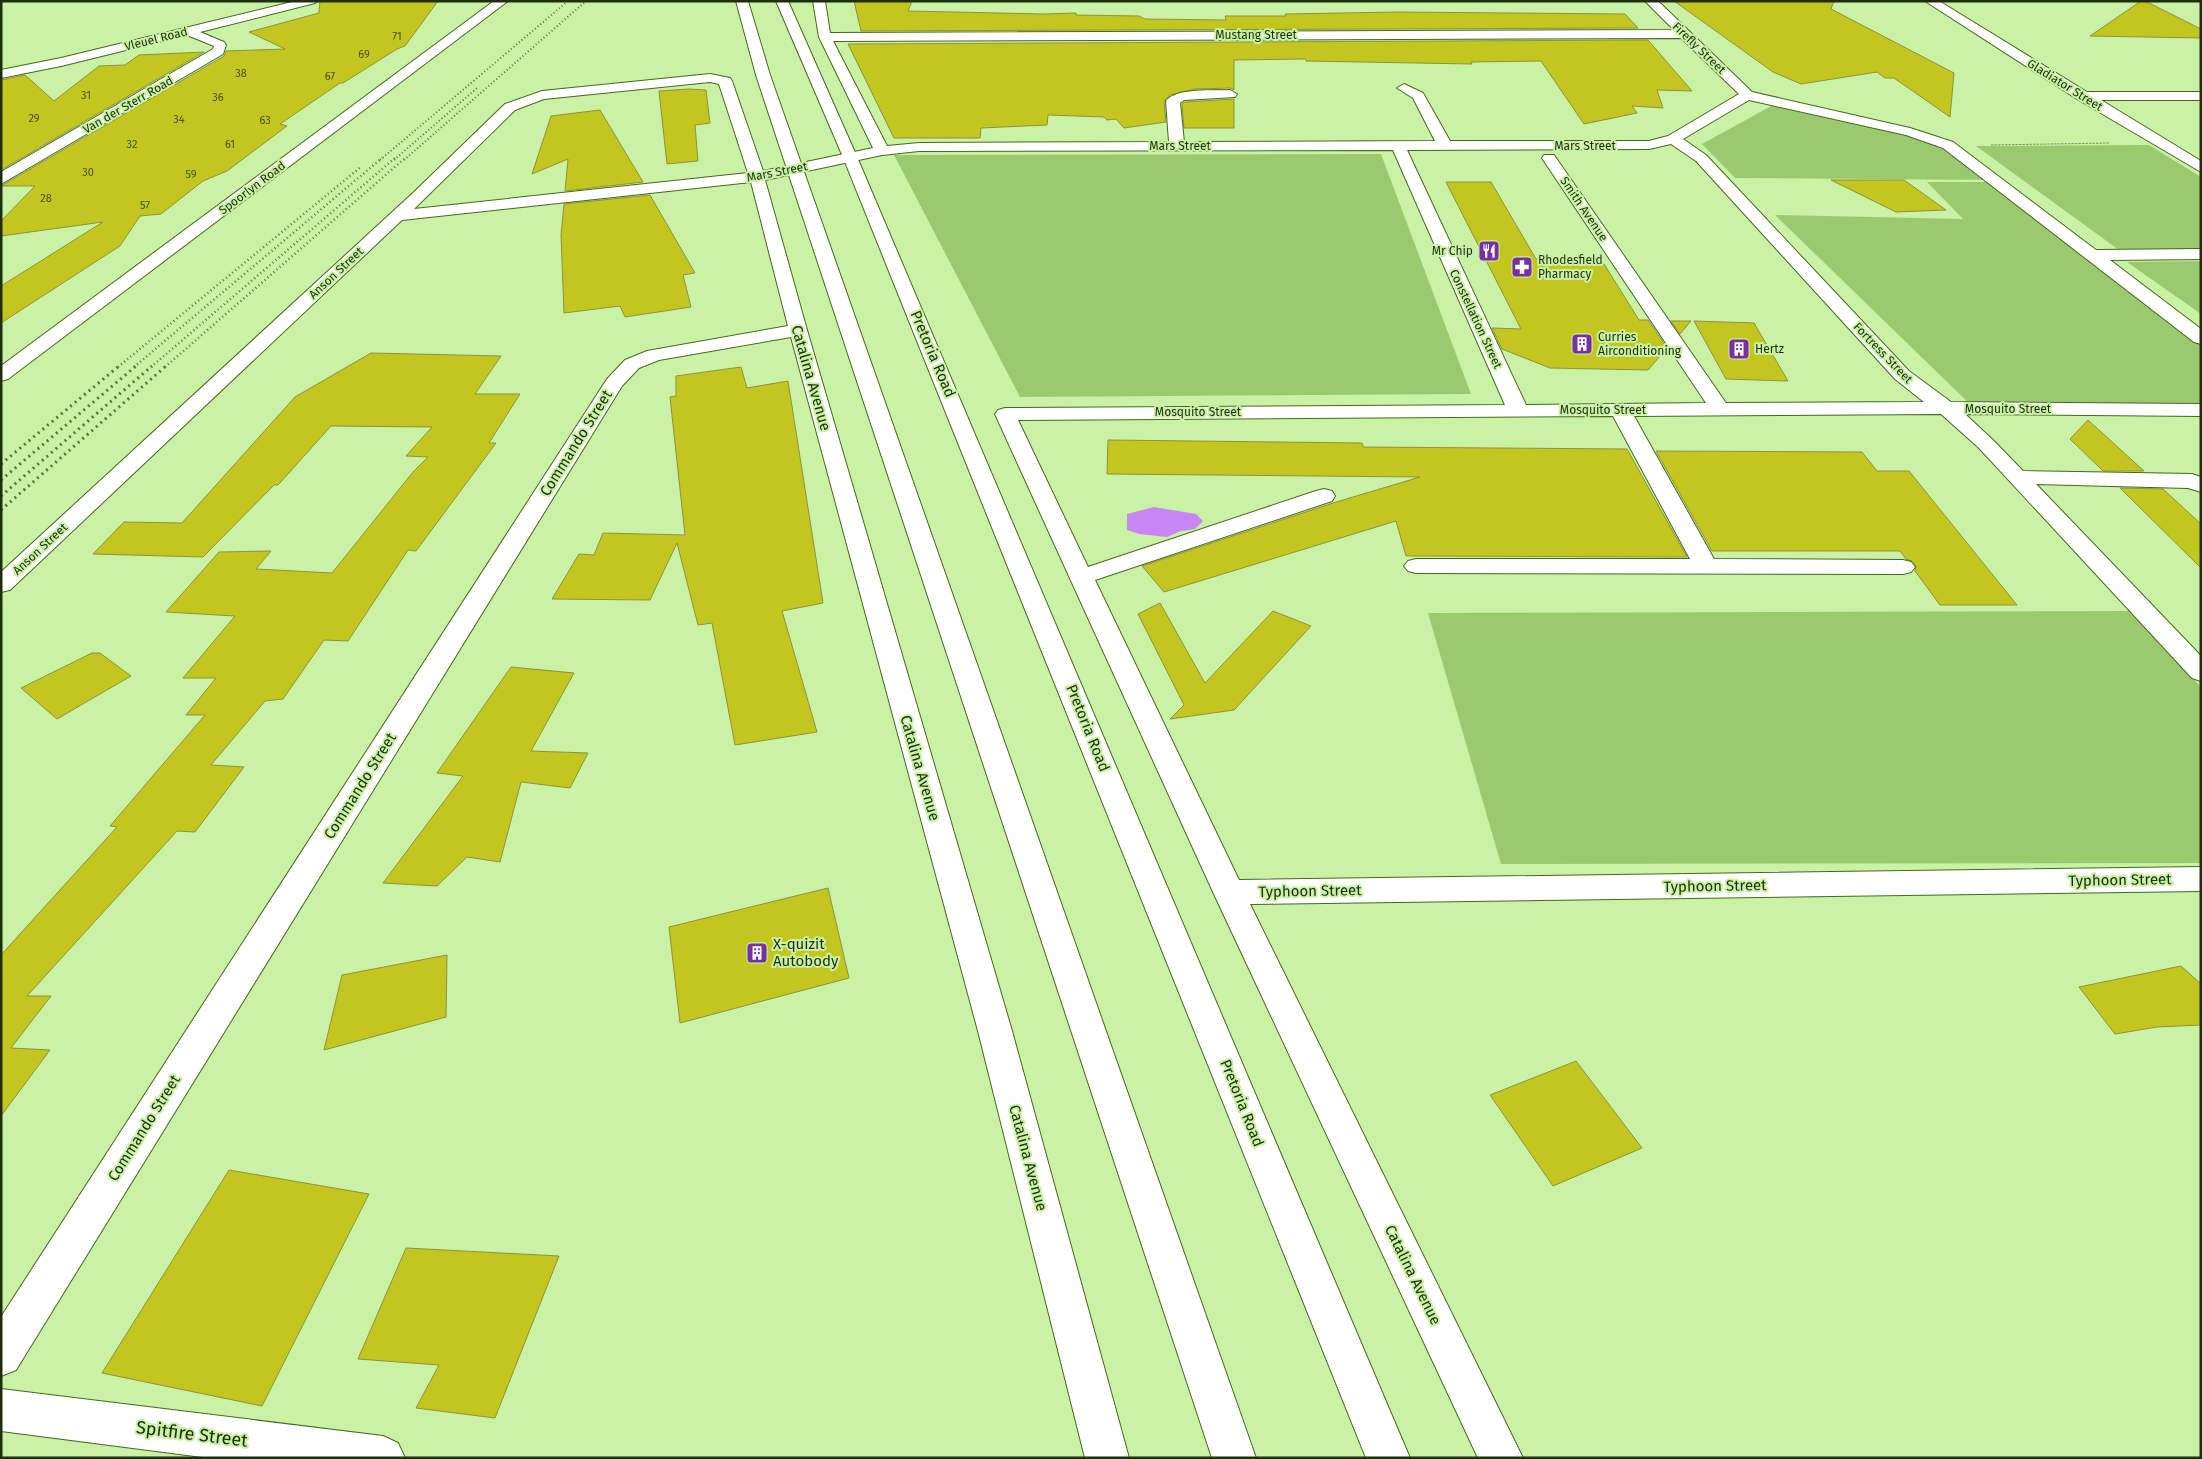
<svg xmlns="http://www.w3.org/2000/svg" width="2202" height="1459" font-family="'Fira Sans',sans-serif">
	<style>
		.green { fill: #9bca6e }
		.water { fill: #c885f4 }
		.building { fill: #c3c61f; stroke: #8e913b }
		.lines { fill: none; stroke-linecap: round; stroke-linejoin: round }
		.minor-casing { stroke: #46681e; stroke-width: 2 }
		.major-casing { stroke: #46681e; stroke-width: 2 }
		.path { stroke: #79965e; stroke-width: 1; stroke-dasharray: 2.5 1; stroke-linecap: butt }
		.minor { fill: #fff; fill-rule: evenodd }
		.major { fill: #fff; fill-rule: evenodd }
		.rail-far2 { stroke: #5a7343; stroke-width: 2; stroke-dasharray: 1 2.5; stroke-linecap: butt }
		.rail-far1 { stroke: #5a7343; stroke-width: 2.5; stroke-dasharray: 1 3; stroke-linecap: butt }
		.rail { stroke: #5a7343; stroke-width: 3; stroke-dasharray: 2 4; stroke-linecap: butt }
		.labels { text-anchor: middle; stroke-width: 4; stroke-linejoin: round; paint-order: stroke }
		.far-number-label { font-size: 11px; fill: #475312 }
		.far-street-label { font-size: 12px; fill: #1e2d0e; stroke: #c9f2a5 }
		.far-poi-label { font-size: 12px; fill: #1e2d0e; stroke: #c9f2a5; text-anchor: start }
		.street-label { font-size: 15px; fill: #1e2d0e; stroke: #c9f2a5 }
		.poi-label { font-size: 15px; fill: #1e2d0e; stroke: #c9f2a5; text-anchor: start }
		.near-street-label { font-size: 18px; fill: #1e2d0e; stroke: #c9f2a5 }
	</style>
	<rect width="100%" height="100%" fill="#c9f2a5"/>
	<g class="green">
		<path d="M 1773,105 L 1944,144 L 1995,180 L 1735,178 L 1702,144 Z"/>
		<path d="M 2149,145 L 2201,177 L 2201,249 L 2119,250 L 1976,146 Z"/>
		<path d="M 1381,154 L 1471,394 L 1020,397 L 894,155 Z"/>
		<path d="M 1927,182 L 1995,182 L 2201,341 L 2201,409 L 1976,410 L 1775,215 L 1963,219 Z"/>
		<path d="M 2201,261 L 2201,314 L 2127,262 Z"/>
		<path d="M 2131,611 L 2201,687 L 2201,863 L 1501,864 L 1428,613 Z"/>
	</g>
	<path class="water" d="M 1154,507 L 1196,514 L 1203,521 L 1195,529 L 1181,531 L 1167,537 L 1139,534 L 1127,530 L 1127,514 Z"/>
	<g class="building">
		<path d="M 320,1 L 438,1 L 405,46 L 397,49 L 343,83 L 340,83 L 280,124 L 287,126 L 227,171 L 203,181 L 161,214 L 140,216 L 120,246 L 1,323 L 1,286 L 103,222 L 1,236 L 1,221 L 35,186 L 1,186 L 224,56 L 226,51 L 285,49 L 249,32 L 319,13 Z"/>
		<path d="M 854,1 L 912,1 L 908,11 L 1043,14 L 1076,13 L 1076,15 L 1139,16 L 1145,19 L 1226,20 L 1225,16 L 1286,16 L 1285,14 L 1397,12 L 1625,14 L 1638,28 L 861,31 Z"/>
		<path d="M 1674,1 L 1834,1 L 1831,9 L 1954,73 L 1950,117 L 1894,78 L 1885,78 L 1877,72 L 1801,84 L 1773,72 Z"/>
		<path d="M 2141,1 L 2145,1 L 2201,29 L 2201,38 L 2090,36 Z"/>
		<path d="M 1648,40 L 1692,91 L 1657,90 L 1663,108 L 1632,106 L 1637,113 L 1584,124 L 1541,61 L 1471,62 L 1472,64 L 1306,61 L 1306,59 L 1234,60 L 1234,90 L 1230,88 L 1196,89 L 1170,95 L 1164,101 L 1166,122 L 1124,128 L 1116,119 L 1107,120 L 1104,117 L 1048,115 L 1047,125 L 981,128 L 980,138 L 894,138 L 848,44 Z"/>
		<path d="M 204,52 L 1,170 L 1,80 L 25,75 L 54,101 L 99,66 L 125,65 L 139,55 Z"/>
		<path d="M 689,89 L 706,90 L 710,123 L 695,125 L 698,161 L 667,164 L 659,91 Z"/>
		<path d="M 1234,99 L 1234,128 L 1184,128 L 1182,104 L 1185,102 Z"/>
		<path d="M 600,110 L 643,182 L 565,191 L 568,159 L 532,174 L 551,116 Z"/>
		<path d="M 1831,180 L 1904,180 L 1946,210 L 1896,212 Z"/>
		<path d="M 1446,182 L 1491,182 L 1536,259 L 1551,260 L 1554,263 L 1604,264 L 1639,320 L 1648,320 L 1667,348 L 1648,370 L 1550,368 L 1502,349 L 1492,328 L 1521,329 Z"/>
		<path d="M 650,195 L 695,273 L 683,275 L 691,307 L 625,317 L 620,306 L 564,313 L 561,235 L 564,204 Z"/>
		<path d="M 1671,321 L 1691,321 L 1680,334 Z"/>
		<path d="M 1694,321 L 1754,323 L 1788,381 L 1726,379 Z"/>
		<path d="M 371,353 L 501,356 L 475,394 L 520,394 L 489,443 L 496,443 L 416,551 L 408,550 L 348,641 L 324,640 L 283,699 L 265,701 L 211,765 L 244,767 L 195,832 L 177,831 L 27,996 L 51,996 L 11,1048 L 50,1050 L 1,1116 L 1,955 L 117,827 L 110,826 L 205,715 L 186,715 L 216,678 L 183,678 L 235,616 L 166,612 L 219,552 L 271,551 L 256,569 L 332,573 L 413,472 L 428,457 L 406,456 L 432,427 L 331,426 L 278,485 L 274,485 L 203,557 L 93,554 L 124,522 L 182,523 L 295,397 Z"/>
		<path d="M 741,367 L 747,388 L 788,381 L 823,603 L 782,611 L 817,732 L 735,745 L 712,623 L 698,625 L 677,543 L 650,600 L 552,599 L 579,554 L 594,555 L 603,533 L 685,535 L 670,397 L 676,396 L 676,376 Z"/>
		<path d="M 2088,420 L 2144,471 L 2103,471 L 2070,439 Z"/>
		<path d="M 1108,440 L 1362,443 L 1363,447 L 1627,449 L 1687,557 L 1406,556 L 1396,521 L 1164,592 L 1142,566 L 1333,503 L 1420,477 L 1107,474 Z"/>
		<path d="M 1656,451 L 1862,452 L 1877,471 L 1909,471 L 2017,605 L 1940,605 L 1915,571 L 1916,566 L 1912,561 L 1906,559 L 1900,551 L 1712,551 Z"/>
		<path d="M 2120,488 L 2163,489 L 2201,524 L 2201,568 Z"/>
		<path d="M 1160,603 L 1205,683 L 1273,611 L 1311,626 L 1234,710 L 1170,719 L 1184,705 L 1138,614 Z"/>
		<path d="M 92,653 L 100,653 L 131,676 L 57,719 L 21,688 Z"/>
		<path d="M 511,667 L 574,673 L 531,751 L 588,753 L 570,788 L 521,782 L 500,862 L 467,857 L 437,886 L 383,883 L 463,776 L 437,773 Z"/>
		<path d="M 828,888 L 849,978 L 680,1023 L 669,927 Z"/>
		<path d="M 447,955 L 446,1017 L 324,1050 L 342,975 Z"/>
		<path d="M 2181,966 L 2201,984 L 2201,1025 L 2157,1027 L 2115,1034 L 2079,987 Z"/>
		<path d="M 1576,1061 L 1642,1148 L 1553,1186 L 1490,1095 Z"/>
		<path d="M 229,1170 L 369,1194 L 262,1406 L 102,1373 Z"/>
		<path d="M 406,1248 L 559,1256 L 495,1418 L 416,1408 L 439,1365 L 358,1359 Z"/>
	</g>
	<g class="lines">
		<g class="minor-casing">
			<g id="minor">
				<path d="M 296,1 L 317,1 L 315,3 L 200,32 L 224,42 L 226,45 L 223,54 L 1,184 L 1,172 L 213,49 L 214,46 L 187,35 L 61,66 L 1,78 L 1,70 L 61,58 Z"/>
				<path d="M 494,1 L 508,1 L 8,379 L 1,381 L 1,366 Z"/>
				<path d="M 813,1 L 825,1 L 830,33 L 1674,30 L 1645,1 L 1658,1 L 1752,92 L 1910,128 L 1953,142 L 2096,250 L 2201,249 L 2201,259 L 2110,260 L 2201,329 L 2201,344 L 2194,342 L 1943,148 L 1906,135 L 1749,100 L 1683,139 L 1706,155 L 1909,371 L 1951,402 L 2201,404 L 2201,416 L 1965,414 L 1993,440 L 2023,471 L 2192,474 L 2201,477 L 2201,492 L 2188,488 L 2036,484 L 2201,656 L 2201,681 L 2192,678 L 1979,448 L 1941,414 L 1634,416 L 1714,559 L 1903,560 L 1911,562 L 1915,567 L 1911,572 L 1903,574 L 1416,573 L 1408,571 L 1404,566 L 1408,561 L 1416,559 L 1690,559 L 1613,416 L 1018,420 L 1088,567 L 1316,491 L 1324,489 L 1332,491 L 1335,496 L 1332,501 L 1095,580 L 1239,880 L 2201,867 L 2201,891 L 1250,904 L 1523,1458 L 1478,1458 L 1213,892 L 995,414 L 998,410 L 1005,408 L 1505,405 L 1393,150 L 919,151 L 882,155 L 765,180 L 807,330 L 1012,1031 L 1129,1458 L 1085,1458 L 978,1031 L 791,337 L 659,360 L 639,368 L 622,386 L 16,1370 L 1,1376 L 1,1317 L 607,379 L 625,360 L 647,351 L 788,326 L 751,182 L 402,220 L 10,590 L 1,592 L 1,572 L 414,192 L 505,104 L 542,91 L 710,74 L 730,78 L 732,81 L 763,171 L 873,148 L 819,37 ZM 1681,38 L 1739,94 L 1668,136 L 1649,141 L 1450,141 L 1423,93 L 1404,84 L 1397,88 L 1413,98 L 1435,141 L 1184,142 L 1180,103 L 1184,100 L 1235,97 L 1237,94 L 1230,90 C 1213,91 1177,87 1166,101 L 1169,142 L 919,143 L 887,146 L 833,41 ZM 710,82 L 719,84 L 748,173 L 414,209 L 515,110 L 544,99 ZM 1671,144 L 1696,161 L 1895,379 L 1924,402 L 1726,403 L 1554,155 L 1544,155 L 1542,158 L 1706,403 L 1526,405 L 1407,150 L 1649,149 Z"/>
				<path d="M 1925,1 L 1939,1 L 2087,92 L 2201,92 L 2201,100 L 2101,100 L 2201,161 L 2201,172 L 2077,99 Z"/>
				<path d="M 1,1389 L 383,1436 L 398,1443 L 405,1458 L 210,1458 L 1,1431 Z"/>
			</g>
		</g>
		<g class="major-casing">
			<g id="major">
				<path d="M 736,1 L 748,1 L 770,75 L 1256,1458 L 1212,1458 L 756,75 Z"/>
				<path d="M 776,1 L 788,1 L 857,157 L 1410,1458 L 1366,1458 L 843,157 Z"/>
			</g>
		</g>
		<path class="path" d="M 1991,145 L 2110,143"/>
		<use href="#minor" class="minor"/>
		<use href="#major" class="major"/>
		<g class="rail-far2">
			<path d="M 380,160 L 568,1"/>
			<path d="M 394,160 L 477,88"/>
			<path d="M 404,160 L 586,1"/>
		</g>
		<g class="rail-far1">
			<path d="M 118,367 L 362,166"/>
			<path d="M 134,367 L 382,158"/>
			<path d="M 151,367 L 395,158"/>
			<path d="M 165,367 L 405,158"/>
		</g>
		<g class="rail">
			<path d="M 1,464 L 119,366"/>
			<path d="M 1,480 L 136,366"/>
			<path d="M 1,496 L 152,366"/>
			<path d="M 1,510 L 166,366"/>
		</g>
	</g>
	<defs>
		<g id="restaurant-square" transform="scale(1.125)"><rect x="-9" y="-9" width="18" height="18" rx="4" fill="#792fa1" stroke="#c9f2a5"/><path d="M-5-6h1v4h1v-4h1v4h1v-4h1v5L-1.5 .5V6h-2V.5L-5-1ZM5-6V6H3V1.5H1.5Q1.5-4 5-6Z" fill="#fff"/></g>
		<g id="pharmacy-square" transform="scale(1.125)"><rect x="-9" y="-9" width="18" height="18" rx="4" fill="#792fa1" stroke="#c9f2a5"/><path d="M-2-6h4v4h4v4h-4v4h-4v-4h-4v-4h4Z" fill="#fff"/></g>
		<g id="building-square" transform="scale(1.125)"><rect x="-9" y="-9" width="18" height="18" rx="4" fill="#792fa1" stroke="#c9f2a5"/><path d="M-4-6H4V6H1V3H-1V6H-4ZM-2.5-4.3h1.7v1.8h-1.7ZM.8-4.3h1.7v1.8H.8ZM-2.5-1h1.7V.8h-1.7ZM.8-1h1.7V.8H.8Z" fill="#fff"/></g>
	</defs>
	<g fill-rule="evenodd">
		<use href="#restaurant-square" x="1489" y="251"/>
		<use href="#pharmacy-square" x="1522" y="267"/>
		<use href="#building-square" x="1582" y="344"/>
		<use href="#building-square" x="1739" y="349"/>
		<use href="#building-square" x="757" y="953"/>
	</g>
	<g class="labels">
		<g class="far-number-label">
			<text x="397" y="40">71</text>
			<text x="364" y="58">69</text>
			<text x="241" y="77">38</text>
			<text x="330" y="80">67</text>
			<text x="86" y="99">31</text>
			<text x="218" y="101">36</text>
			<text x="34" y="122">29</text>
			<text x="179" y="123">34</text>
			<text x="265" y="124">63</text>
			<text x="132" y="148">32</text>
			<text x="230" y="148">61</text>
			<text x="88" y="176">30</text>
			<text x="191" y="178">59</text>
			<text x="46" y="202">28</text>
			<text x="145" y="209">57</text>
		</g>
		<g class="far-street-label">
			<text x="1256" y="39">Mustang Street</text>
			<text transform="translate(156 39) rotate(-14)" y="4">Vleuel Road</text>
			<text transform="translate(1699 48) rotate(44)" y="4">Firefly Street</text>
			<text transform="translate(2065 85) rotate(32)" y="4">Gladiator Street</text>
			<text transform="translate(128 105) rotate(-30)" y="4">Van der Sterr Road</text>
			<text x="1180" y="150">Mars Street</text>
			<text x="1585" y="150">Mars Street</text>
			<text transform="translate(777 172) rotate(-11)" y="4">Mars Street</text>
			<text transform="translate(252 188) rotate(-37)" y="4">Spoorlyn Road</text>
			<text transform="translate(1584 209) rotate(56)" y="4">Smith Avenue</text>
			<text transform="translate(336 273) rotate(-43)" y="4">Anson Street</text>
			<text transform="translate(1476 319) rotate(65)" y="4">Constellation Street</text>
			<text transform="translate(1883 353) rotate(46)" y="4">Fortress Street</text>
			<text x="2008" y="413">Mosquito Street</text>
			<text x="1603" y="414">Mosquito Street</text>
			<text x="1198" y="416">Mosquito Street</text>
			<text transform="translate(40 549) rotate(-43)" y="4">Anson Street</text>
		</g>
		<g class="far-poi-label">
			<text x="1473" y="255" text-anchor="end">Mr Chip</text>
			<text x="1538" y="264">Rhodesfield<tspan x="1538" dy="14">Pharmacy</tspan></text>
			<text x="1598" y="341">Curries<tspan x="1598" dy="14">Airconditioning</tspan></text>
			<text x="1755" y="353">Hertz</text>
		</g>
		<g class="street-label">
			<text transform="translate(933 354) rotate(67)" y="5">Pretoria Road</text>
			<text transform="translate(811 378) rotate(74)" y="5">Catalina Avenue</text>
			<text transform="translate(576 443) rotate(-58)" y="5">Commando Street</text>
			<text transform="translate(1088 728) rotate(68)" y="5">Pretoria Road</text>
			<text transform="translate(920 768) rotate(74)" y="5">Catalina Avenue</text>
			<text transform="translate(360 786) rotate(-58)" y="5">Commando Street</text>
			<text transform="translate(2120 880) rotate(-1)" y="5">Typhoon Street</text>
			<text transform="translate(1715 886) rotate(-1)" y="5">Typhoon Street</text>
			<text transform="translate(1310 891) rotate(-1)" y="5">Typhoon Street</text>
			<text transform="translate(1242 1103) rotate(68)" y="5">Pretoria Road</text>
			<text transform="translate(144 1128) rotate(-58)" y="5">Commando Street</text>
			<text transform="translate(1028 1158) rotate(75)" y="5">Catalina Avenue</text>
			<text transform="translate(1413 1275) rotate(64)" y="5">Catalina Avenue</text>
		</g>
		<g class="poi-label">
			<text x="773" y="949">X-quizit<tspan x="773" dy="17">Autobody</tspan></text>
		</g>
		<g class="near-street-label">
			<text transform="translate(192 1434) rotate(7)" y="6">Spitfire Street</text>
		</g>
	</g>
	<rect width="2202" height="1459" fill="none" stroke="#1e2d0e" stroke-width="5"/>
</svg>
